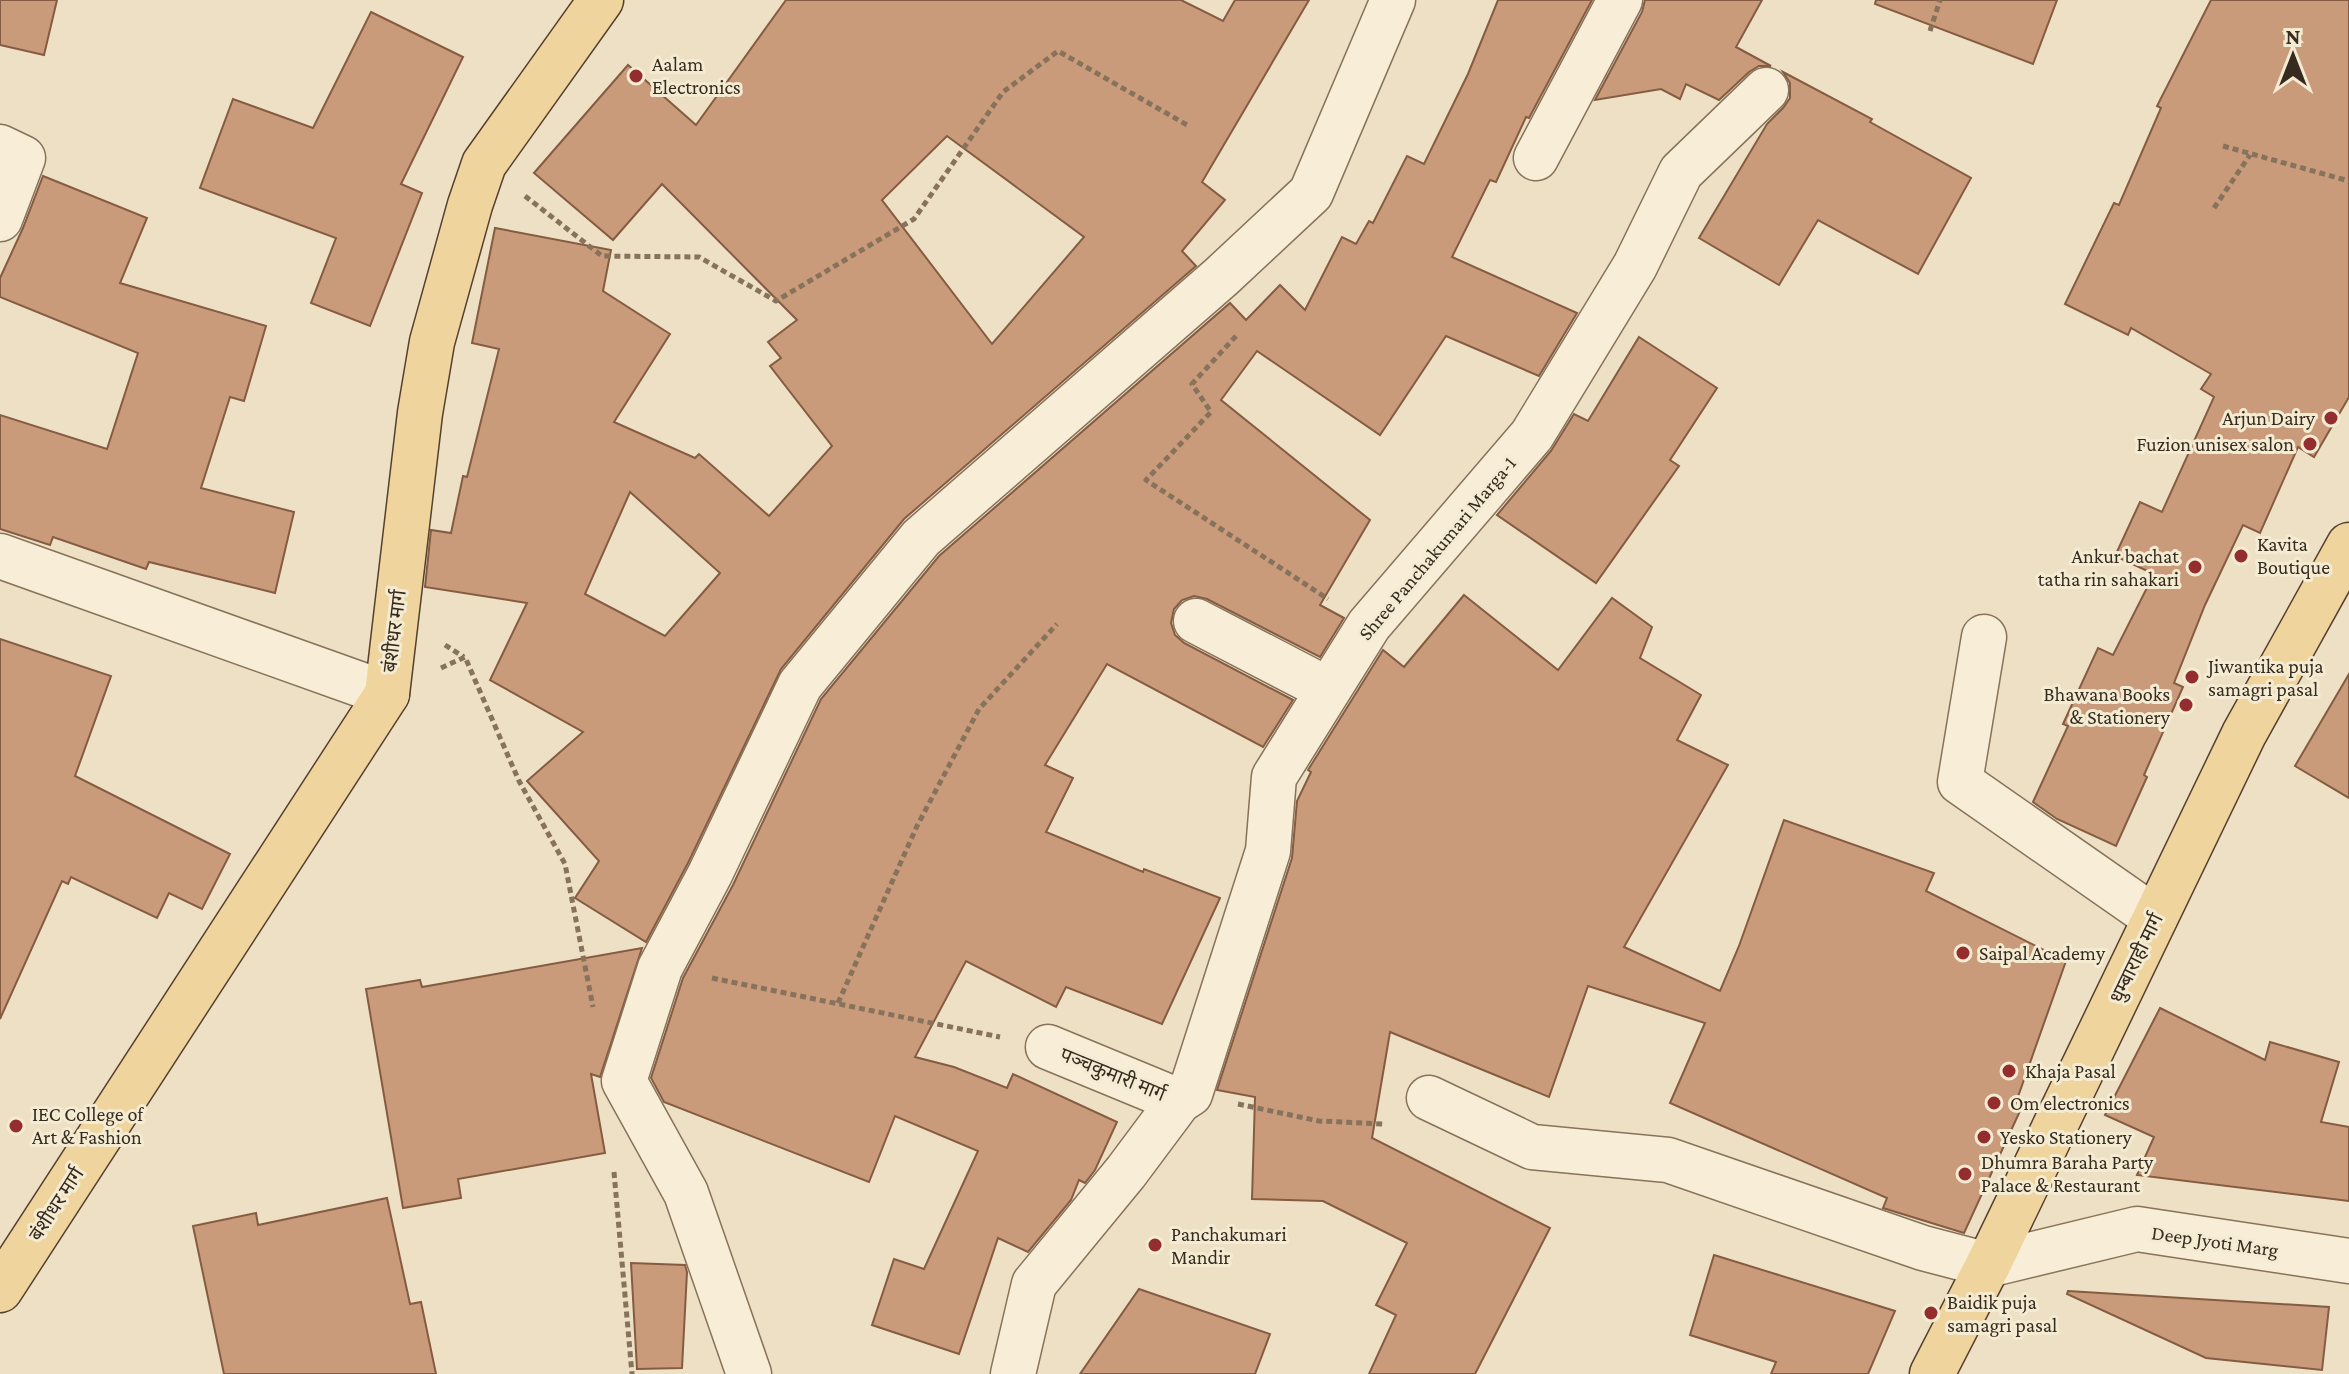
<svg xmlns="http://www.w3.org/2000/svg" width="2349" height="1374" font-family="'Crimson Pro','Noto Sans Devanagari',serif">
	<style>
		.building { fill: #ca9b7b; stroke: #855c41; stroke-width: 2; fill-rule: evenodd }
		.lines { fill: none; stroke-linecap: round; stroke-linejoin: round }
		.minor-casing { stroke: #87725b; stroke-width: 47 }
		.major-casing { stroke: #55402f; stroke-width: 47 }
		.path { stroke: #87725b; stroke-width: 5; stroke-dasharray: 6 4; stroke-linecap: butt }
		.minor { stroke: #f8eed7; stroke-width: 44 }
		.major { stroke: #efd49d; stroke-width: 44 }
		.poi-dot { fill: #942d2e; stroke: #f4ebd3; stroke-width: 3 }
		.labels { text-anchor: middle; stroke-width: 6; stroke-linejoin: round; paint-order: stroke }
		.poi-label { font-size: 20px; fill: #372a1e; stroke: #f4ebd3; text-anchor: start }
		.street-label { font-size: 20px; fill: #372a1e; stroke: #f4ebd3 }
	</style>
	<rect width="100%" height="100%" fill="#ede0c4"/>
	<g class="building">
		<path d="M 0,0 L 57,0 L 44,55 L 0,45 Z"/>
		<path d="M 786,0 L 1181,0 L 1223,21 L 1235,0 L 1309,0 L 1202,182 L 1225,200 L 1182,251 L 1196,266 L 904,519 L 781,669 L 688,863 L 646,942 L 575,898 L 599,861 L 527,781 L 583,732 L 490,680 L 527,603 L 425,587 L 431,530 L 451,533 L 463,476 L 467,477 L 499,349 L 472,343 L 495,228 L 611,250 L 603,291 L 670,334 L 614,422 L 695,458 L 699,454 L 769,516 L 832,446 L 770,366 L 781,358 L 768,342 L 797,320 L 662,184 L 613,240 L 534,173 L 628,65 L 696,125 ZM 947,136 L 1084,237 L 992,344 L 882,200 ZM 630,492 L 720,573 L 665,636 L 585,594 Z"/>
		<path d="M 1498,0 L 1592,0 L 1529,118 L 1526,117 L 1496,182 L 1490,180 L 1452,257 L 1577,313 L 1539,376 L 1446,336 L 1380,435 L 1257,351 L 1221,400 L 1370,520 L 1320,605 L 1344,618 L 1320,657 L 1207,599 L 1194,596 L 1182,600 L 1174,609 L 1171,623 L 1175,635 L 1184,643 L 1293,700 L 1263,747 L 1107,664 L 1045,765 L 1073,778 L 1046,832 L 1143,872 L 1144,869 L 1220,898 L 1162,1024 L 1066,987 L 1056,1007 L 966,961 L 915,1057 L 954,1067 L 1007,1088 L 1013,1074 L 1117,1122 L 1095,1170 L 1085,1183 L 1079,1180 L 1071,1200 L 1028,1252 L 998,1238 L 959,1354 L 872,1325 L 894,1259 L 924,1269 L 978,1151 L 895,1116 L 869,1182 L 664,1102 L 651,1078 L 683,978 L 733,885 L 821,699 L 939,556 L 1230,303 L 1246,320 L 1280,285 L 1305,310 L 1342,237 L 1356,244 L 1369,221 L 1373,223 L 1407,156 L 1424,164 L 1468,74 Z"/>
		<path d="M 1645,0 L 1762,0 L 1736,47 L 1771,66 L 1759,66 L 1749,72 L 1719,100 L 1686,84 L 1680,99 L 1661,89 L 1595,100 L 1642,12 Z"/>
		<path d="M 1876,0 L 2057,0 L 2033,64 L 1875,4 Z"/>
		<path d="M 2211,0 L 2349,0 L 2349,397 L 2314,457 L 2298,447 L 2260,533 L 2243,525 L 2205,605 L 2174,683 L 2183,687 L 2144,775 L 2147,777 L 2116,846 L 2057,819 L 2033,802 L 2068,726 L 2063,724 L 2098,648 L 2113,655 L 2154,574 L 2115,556 L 2140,502 L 2162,512 L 2214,397 L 2201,389 L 2211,374 L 2131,328 L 2128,335 L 2065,304 L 2114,203 L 2119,205 L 2161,108 L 2157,106 Z"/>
		<path d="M 371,12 L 463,57 L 401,184 L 422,193 L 370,326 L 311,303 L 336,238 L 200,188 L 233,99 L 313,128 Z"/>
		<path d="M 1783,72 L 1872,119 L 1870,122 L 1971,178 L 1918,274 L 1818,220 L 1779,285 L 1699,238 L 1767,124 L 1783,108 L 1790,98 L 1790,83 Z"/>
		<path d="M 43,176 L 147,218 L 120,283 L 266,326 L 244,401 L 230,397 L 201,488 L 294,512 L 275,593 L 149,562 L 146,569 L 53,537 L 50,545 L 0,529 L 0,415 L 107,449 L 138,353 L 0,297 L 0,278 L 23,228 Z"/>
		<path d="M 1639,337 L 1717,388 L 1670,460 L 1679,466 L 1596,583 L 1497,515 L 1551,451 L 1574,414 L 1588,421 Z"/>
		<path d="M 1464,595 L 1558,670 L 1612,598 L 1652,627 L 1640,658 L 1701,695 L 1677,740 L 1728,765 L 1624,947 L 1720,991 L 1739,946 L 1784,820 L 1934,873 L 1926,891 L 2066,961 L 2014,1108 L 2020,1111 L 1964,1233 L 1883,1208 L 1887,1198 L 1670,1103 L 1705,1023 L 1588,986 L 1549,1097 L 1390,1032 L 1372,1138 L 1550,1228 L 1475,1374 L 1369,1374 L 1396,1315 L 1376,1305 L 1407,1243 L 1323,1201 L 1252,1199 L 1255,1097 L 1217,1090 L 1292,858 L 1297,801 L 1311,772 L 1308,770 L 1383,650 L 1404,667 Z"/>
		<path d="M 0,639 L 111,676 L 75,776 L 230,854 L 202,909 L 169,893 L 157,918 L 71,877 L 68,884 L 62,881 L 0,1019 Z"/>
		<path d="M 2349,674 L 2349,798 L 2295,766 Z"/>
		<path d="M 642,948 L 600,1077 L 591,1074 L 605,1153 L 458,1179 L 461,1198 L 403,1208 L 366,989 L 420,980 L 422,987 Z"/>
		<path d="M 2160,1008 L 2265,1060 L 2270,1042 L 2339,1062 L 2321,1122 L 2349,1127 L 2349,1201 L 2137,1175 L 2154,1137 L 2105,1115 Z"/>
		<path d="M 387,1198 L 410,1304 L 421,1302 L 436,1374 L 224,1374 L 193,1226 L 256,1213 L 258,1225 Z"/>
		<path d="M 1714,1255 L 1895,1311 L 1868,1374 L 1771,1374 L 1776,1362 L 1690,1335 Z"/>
		<path d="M 631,1263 L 685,1265 L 687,1272 L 682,1368 L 637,1369 Z"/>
		<path d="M 1139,1289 L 1270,1334 L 1255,1374 L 1080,1374 Z"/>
		<path d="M 2068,1291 L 2329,1307 L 2322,1370 L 2206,1358 L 2067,1294 Z"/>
	</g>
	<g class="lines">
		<g class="minor-casing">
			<g id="minor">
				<path d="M 0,147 L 23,158 L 0,219"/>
				<path d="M 1536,158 L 1620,0"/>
				<path d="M 0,556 L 387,694"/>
				<path d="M 1196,621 L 1327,689"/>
				<path d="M 1984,637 L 1960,782 L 2155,918"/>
				<path d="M 1048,1047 L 1179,1101"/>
				<path d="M 1429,1098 L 1532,1147 L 1668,1160 L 1923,1248 L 1988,1265 L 2137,1229 L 2349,1261"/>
				<path d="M 749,1374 L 686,1193 L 624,1081 L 660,968 L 710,874 L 800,685 L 921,538 L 1221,277 L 1311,193 L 1393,0"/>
				<path d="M 1013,1374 L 1034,1284 L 1126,1172 L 1179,1101 L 1190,1094 L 1268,851 L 1274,777 L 1369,625 L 1532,435 L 1635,266 L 1681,172 L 1766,90"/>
			</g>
		</g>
		<g class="major-casing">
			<g id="major">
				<path d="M 0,1290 L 387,694 L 420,413 L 432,342 L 470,205 L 484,164 L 601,0"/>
				<path d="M 1932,1374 L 1988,1265 L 2244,734 L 2349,545"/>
			</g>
		</g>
		<g class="path">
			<path d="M 1930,31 L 1940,0"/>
			<path d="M 2223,146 L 2349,181"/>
			<path d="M 525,196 L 602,256 L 699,257 L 776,301 L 914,219 L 1003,92 L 1058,51 L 1187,125"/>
			<path d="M 2214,208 L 2250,155"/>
			<path d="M 1236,336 L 1192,384 L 1211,412 L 1146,480 L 1328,599"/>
			<path d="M 445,645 L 464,657"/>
			<path d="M 441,668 L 465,657 L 519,781 L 565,864 L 593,1007"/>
			<path d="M 712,978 L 1000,1037"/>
			<path d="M 838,1003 L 917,826 L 979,709 L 1057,624"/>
			<path d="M 1238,1104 L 1319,1121 L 1384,1124"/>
			<path d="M 614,1172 L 632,1374"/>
		</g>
		<use href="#minor" class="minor"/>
		<use href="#major" class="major"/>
	</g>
	<g class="poi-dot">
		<circle cx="636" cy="76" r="8"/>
		<circle cx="2331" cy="418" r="8"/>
		<circle cx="2310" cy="444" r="8"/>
		<circle cx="2241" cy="556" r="8"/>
		<circle cx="2195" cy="567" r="8"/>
		<circle cx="2192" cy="677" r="8"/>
		<circle cx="2186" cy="705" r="8"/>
		<circle cx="1963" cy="953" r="8"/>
		<circle cx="2009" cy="1071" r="8"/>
		<circle cx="1994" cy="1103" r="8"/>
		<circle cx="16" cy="1126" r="8"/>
		<circle cx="1984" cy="1137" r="8"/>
		<circle cx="1965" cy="1174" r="8"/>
		<circle cx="1155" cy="1245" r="8"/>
		<circle cx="1931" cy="1313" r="8"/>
	</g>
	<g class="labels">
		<g class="poi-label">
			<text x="652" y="71">Aalam<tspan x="652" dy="23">Electronics</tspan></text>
			<text x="2315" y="425" text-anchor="end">Arjun Dairy</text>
			<text x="2294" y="451" text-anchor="end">Fuzion unisex salon</text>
			<text x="2257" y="551">Kavita<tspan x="2257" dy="23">Boutique</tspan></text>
			<text x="2179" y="563" text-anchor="end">Ankur bachat<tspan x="2179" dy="23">tatha rin sahakari</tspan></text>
			<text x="2208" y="673">Jiwantika puja<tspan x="2208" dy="23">samagri pasal</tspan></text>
			<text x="2170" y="701" text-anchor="end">Bhawana Books<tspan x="2170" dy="23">&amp; Stationery</tspan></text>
			<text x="1979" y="960">Saipal Academy</text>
			<text x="2025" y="1078">Khaja Pasal</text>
			<text x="2010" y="1110">Om electronics</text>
			<text x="32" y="1121">IEC College of<tspan x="32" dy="23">Art &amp; Fashion</tspan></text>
			<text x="2000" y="1144">Yesko Stationery</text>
			<text x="1981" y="1169">Dhumra Baraha Party<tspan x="1981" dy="23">Palace &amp; Restaurant</tspan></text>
			<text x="1171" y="1241">Panchakumari<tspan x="1171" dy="23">Mandir</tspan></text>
			<text x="1947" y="1309">Baidik puja<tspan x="1947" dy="23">samagri pasal</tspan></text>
		</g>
		<g class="street-label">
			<text transform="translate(1437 548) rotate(-50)" y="7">Shree Panchakumari Marga-1</text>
			<text transform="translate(394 631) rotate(-83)" y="7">बंशीधर मार्ग</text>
			<text transform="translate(2136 958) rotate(-64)" y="7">धुम्बाराही मार्ग</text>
			<text transform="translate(1113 1074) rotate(22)" y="7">पञ्चकुमारी मार्ग</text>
			<text transform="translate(56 1204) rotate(-57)" y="7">बंशीधर मार्ग</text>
			<text transform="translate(2215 1241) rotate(8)" y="7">Deep Jyoti Marg</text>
		</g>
	</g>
	<g transform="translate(2293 56)" stroke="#f4ebd3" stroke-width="6" paint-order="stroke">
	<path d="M0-6L14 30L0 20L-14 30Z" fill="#372a1e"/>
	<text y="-12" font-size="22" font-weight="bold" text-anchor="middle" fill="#372a1e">N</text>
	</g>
</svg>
